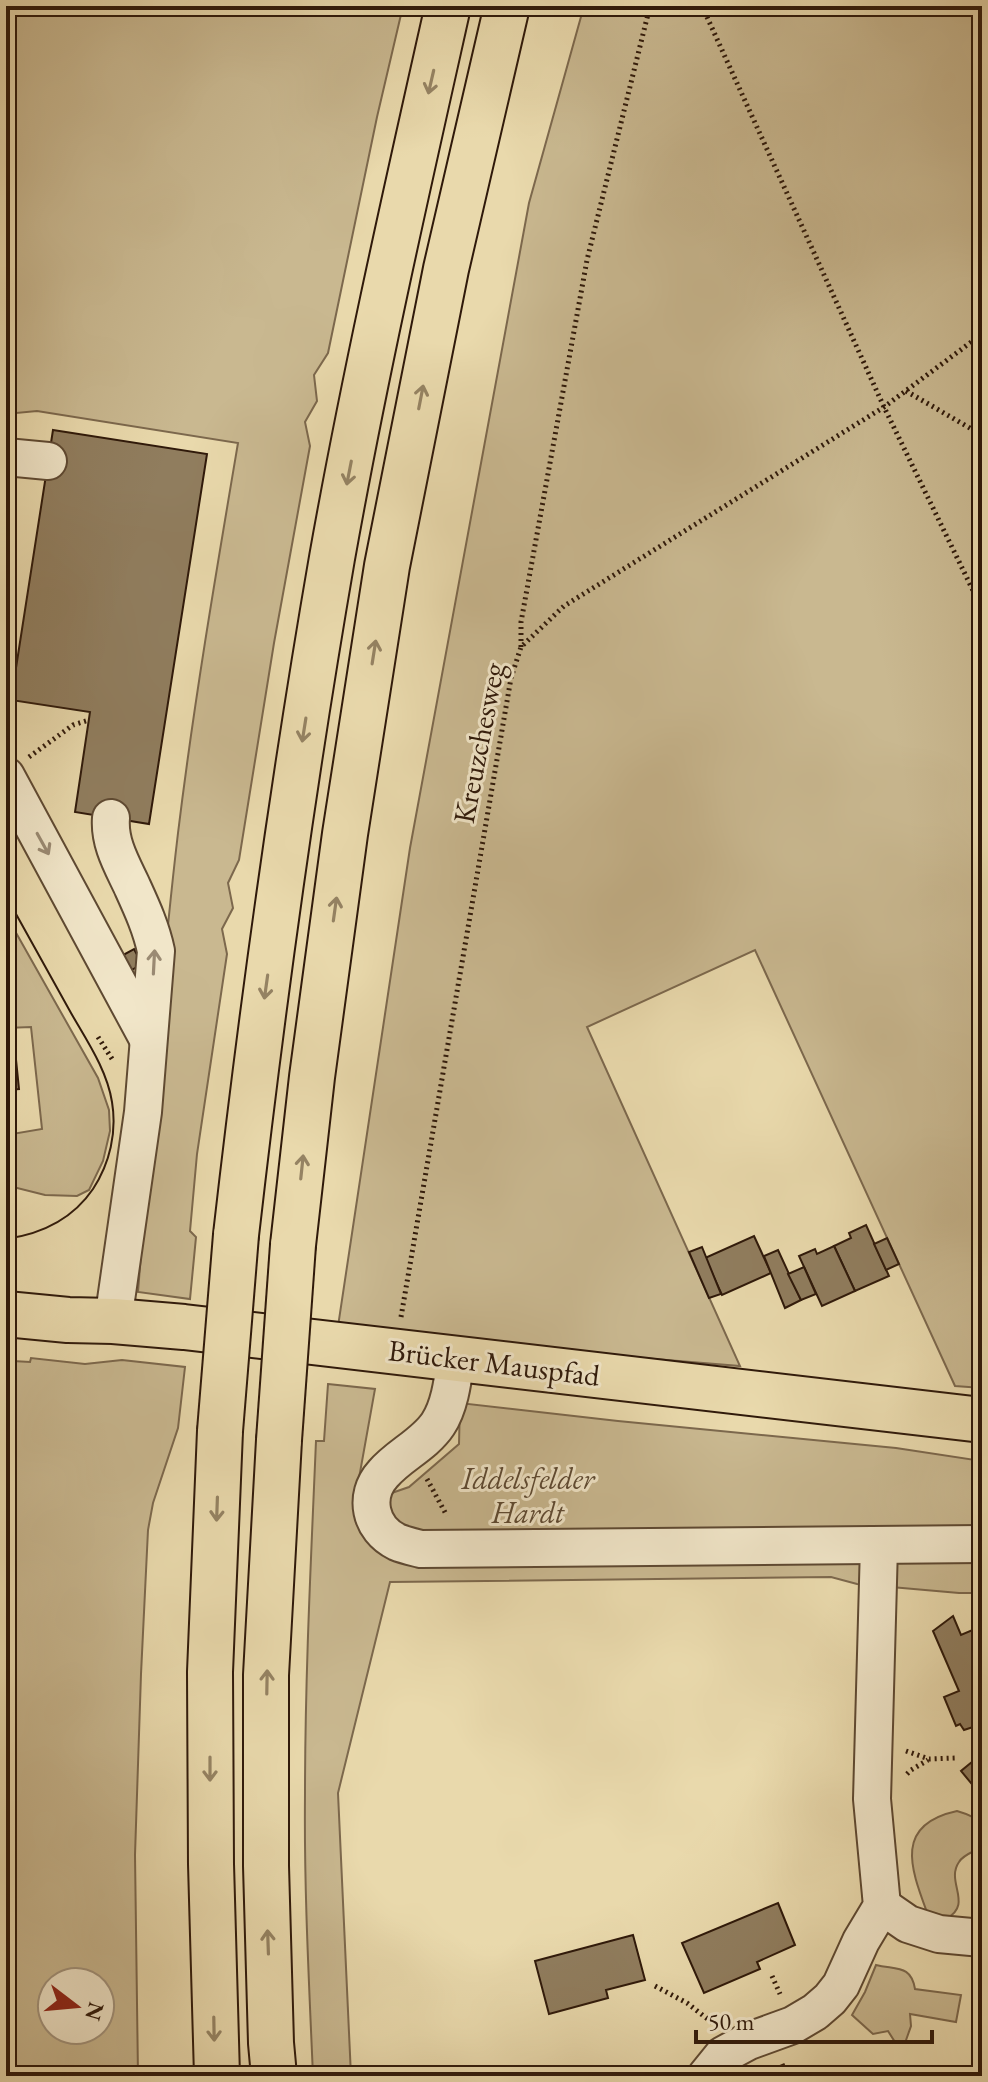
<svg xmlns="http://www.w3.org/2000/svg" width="988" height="2082" font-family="'EB Garamond',serif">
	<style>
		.green { fill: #c9b890; stroke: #7c684d; stroke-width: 2; fill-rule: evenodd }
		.building { fill: #907d5e; stroke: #2f190a; stroke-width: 2 }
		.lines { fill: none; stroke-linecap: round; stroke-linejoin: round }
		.minor-casing { stroke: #5e4932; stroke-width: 40 }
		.major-casing { stroke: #2f190a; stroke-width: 48 }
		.highway-casing { stroke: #2f190a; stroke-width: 48 }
		.path { stroke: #2f190a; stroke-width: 5; stroke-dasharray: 2 4; stroke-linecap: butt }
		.minor { stroke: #f1e6c9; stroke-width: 36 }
		.major { stroke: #e9d9ac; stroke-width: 44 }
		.highway { stroke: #e9d9ac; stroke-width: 44 }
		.tram { stroke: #2f190a; stroke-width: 2 }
		.highway-bridge-casing { stroke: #2f190a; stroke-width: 48; stroke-linecap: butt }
		.highway-bridge { stroke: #e9d9ac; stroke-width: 44 }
		.oneway { stroke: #958363 }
		.oneway2 { stroke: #9a8a73 }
		.labels { text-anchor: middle; stroke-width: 6; stroke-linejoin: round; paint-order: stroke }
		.street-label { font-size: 30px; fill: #2f190a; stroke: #f1e6c9 }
		.park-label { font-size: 30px; font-style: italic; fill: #5d4932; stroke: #f1e6c9 }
	</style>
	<rect width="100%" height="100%" fill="#e9d9ac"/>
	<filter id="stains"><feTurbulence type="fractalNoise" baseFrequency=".0025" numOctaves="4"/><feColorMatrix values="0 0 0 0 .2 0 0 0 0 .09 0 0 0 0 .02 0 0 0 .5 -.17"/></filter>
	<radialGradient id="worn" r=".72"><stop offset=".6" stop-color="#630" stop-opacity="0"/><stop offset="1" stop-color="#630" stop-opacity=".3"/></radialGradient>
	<g class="green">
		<path d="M 6,6 L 403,6 L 377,117 L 328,353 L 314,375 L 317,401 L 305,422 L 310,446 L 274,643 L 239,860 L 228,883 L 233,908 L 222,929 L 227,954 L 197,1154 L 190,1231 L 196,1237 L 190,1299 L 138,1292 C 150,1139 160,985 178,833 C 194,702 216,573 238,443 L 37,411 L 6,414 Z"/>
		<path d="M 584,6 L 982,6 L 982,1388 L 955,1386 L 755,950 L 587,1027 L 740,1366 L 337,1333 L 410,848 L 529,203 Z"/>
		<path d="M 6,915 L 98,1078 L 109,1110 L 110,1131 L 103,1161 L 89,1190 L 77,1196 L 45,1195 L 9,1186 L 6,1135 L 42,1129 L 31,1027 L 6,1028 Z"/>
		<path d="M 6,1356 L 12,1357 L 13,1361 L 30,1362 L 31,1358 L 85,1364 L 122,1360 L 185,1367 L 178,1428 L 153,1503 L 148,1530 L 141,1674 L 135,1855 L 138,2076 L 6,2076 ZM 100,1982 L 100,2030 L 52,2030 L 52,1982 Z"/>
		<path d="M 328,1384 L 375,1389 L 354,1506 L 409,1487 L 459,1444 L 460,1403 L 618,1421 L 896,1448 L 982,1461 L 982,1593 L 959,1593 L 857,1584 L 831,1577 L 390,1582 L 338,1793 L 351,2076 L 313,2076 C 309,1982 304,1889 305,1795 C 305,1677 311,1559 316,1441 L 324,1441 Z"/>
		<path d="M 957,1811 C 981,1818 986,1823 980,1848 C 973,1852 963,1855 959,1862 C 945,1882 974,1904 946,1919 L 928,1915 C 911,1869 893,1825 957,1811 Z"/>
		<path d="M 876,1965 C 897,1970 911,1965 915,1989 L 961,1995 L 956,2022 L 910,2014 L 911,2026 L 905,2043 L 895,2042 L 888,2031 L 873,2034 L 852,2015 L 865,1992 Z"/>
	</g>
	<g class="building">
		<path d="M 53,430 L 207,454 L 149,824 L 75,812 L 90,712 L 11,700 Z"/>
		<path d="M 134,949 L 142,964 L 123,975 L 114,960 Z"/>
		<path d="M 13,1030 L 19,1089 L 6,1090 L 6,1031 Z"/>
		<path d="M 866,1225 L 889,1276 L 855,1291 L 834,1246 L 851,1238 L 849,1233 Z"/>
		<path d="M 754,1236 L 771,1273 L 722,1295 L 705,1258 Z"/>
		<path d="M 887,1238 L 899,1264 L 886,1270 L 874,1244 Z"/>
		<path d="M 834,1246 L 855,1291 L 822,1306 L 799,1256 L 815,1249 L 817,1254 Z"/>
		<path d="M 702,1247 L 721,1294 L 709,1298 L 689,1252 Z"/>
		<path d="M 778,1250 L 801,1300 L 785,1308 L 764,1256 Z"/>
		<path d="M 804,1267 L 816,1294 L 801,1300 L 788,1274 Z"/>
		<path d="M 953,1616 L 961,1635 L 982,1626 L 982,1740 L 976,1726 L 964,1730 L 960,1724 L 956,1726 L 944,1697 L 959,1691 L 933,1631 Z"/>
		<path d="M 982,1745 L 982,1795 L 981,1795 L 961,1771 L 978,1757 L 975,1751 Z"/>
		<path d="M 778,1903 L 795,1945 L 757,1962 L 760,1969 L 704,1993 L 682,1943 Z"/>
		<path d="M 633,1935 L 645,1980 L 606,1990 L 608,1998 L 549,2014 L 535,1961 Z"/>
	</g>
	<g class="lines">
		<g class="minor-casing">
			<g id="minor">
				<path d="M 6,457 L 48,461"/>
				<path d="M 6,776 L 148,1039"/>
				<path d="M 111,818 C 109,842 121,863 131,884 C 141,906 151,927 156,951 L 143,1112 L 113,1321"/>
				<path d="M 456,1358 C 453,1379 450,1406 438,1424 C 424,1445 399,1455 383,1474 C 363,1496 370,1529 397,1542 C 404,1545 413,1547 421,1549 L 982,1544"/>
				<path d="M 882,1906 L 908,1924 L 939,1934 L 982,1938"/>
				<path d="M 706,2076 L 723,2055 L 749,2041 L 793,2025 L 815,2012 L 830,1999 L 841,1985 L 861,1941 L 882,1906 L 872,1799 L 879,1546"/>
			</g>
		</g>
		<g class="major-casing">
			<path id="major" d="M 6,1314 L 68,1320 L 113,1321 L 184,1327 L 982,1420"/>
		</g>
		<g class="highway-casing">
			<g id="highway">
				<path d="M 236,1235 C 262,1008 293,783 332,558 C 365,373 407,189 448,6"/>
				<path d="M 293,1245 L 312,1077 L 345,834 L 387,566 L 446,269 L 507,6"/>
				<path d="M 217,2076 L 211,1864 L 210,1672 L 220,1431"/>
				<path d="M 274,2076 L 271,2043 L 266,1866 L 266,1675 L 279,1440"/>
			</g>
		</g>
		<g class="path">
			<path d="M 702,6 L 884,407 L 982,609"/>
			<path d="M 906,391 L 982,435"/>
			<path d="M 521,647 L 521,622 L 587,260 L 650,6"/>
			<path d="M 29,757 L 73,725 L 89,720"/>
			<path d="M 98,1037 L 114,1062"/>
			<path d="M 401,1317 L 511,678 L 521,647 L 564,606 L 884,407 L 982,334"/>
			<path d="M 427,1479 L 447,1516"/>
			<path d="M 906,1751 L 929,1759 L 956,1758"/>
			<path d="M 907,1774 L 911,1770 L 928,1760"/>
			<path d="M 772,1976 L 780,1994"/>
			<path d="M 655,1986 L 687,2003 L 714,2024"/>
			<path d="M 782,2064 L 787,2076"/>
		</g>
		<use href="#minor" class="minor"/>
		<use href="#major" class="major"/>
		<use href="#highway" class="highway"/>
		<path class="tram" d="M 6,896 C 28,935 49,974 71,1013 C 87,1041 107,1070 112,1102 C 117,1132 110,1163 93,1189 C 72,1220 41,1234 6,1239"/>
		<g class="highway-bridge-casing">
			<g id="highway-bridge">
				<path d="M 220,1431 L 236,1235"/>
				<path d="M 279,1440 L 293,1245"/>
			</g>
		</g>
		<use href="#highway-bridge" class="highway-bridge"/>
	</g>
	<defs><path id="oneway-shaft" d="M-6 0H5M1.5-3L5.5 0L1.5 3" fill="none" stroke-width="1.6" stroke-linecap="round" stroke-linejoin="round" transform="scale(2)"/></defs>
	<g class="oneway">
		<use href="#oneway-shaft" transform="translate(431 82) rotate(103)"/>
		<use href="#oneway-shaft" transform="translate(421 397) rotate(-79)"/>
		<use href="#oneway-shaft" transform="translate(349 473) rotate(101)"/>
		<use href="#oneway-shaft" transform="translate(374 652) rotate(-81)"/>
		<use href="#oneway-shaft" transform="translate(304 730) rotate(99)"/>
		<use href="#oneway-shaft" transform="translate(335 909) rotate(-82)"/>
		<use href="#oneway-shaft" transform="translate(266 987) rotate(98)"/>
		<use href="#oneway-shaft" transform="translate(302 1167) rotate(-84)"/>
		<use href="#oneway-shaft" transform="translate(217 1509) rotate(92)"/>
		<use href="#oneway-shaft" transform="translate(267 1682) rotate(-89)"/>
		<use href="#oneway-shaft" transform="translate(210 1769) rotate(90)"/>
		<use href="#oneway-shaft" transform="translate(268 1942) rotate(-92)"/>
		<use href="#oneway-shaft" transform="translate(214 2029) rotate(89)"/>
	</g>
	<g class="oneway2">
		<use href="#oneway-shaft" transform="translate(43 844) rotate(61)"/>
		<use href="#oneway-shaft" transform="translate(154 962) rotate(-87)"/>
	</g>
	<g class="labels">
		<g class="street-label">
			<text transform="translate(479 743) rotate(-79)" y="10">Kreuzchesweg</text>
			<text transform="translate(494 1363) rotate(7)" y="10">Brücker Mauspfad</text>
		</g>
		<g class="park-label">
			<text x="528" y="1489">Iddelsfelder<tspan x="528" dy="34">Hardt</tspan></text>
		</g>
	</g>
	<rect width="988" height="2082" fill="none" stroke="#e9d9ac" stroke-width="32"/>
	<rect x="8" y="8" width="972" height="2066" fill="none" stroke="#2f190a" stroke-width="4"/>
	<rect x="16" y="16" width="956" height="2050" fill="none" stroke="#2f190a" stroke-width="2"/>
	<g transform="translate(76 2006) rotate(106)"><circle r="38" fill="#f1e6c9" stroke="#a3947d" stroke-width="2"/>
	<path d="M0-6L14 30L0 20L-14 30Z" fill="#8f2418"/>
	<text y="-12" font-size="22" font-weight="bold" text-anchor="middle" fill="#2f190a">N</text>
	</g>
	<path d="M696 2030v12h236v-12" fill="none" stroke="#2f190a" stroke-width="4"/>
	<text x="708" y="2030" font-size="24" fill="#2f190a" stroke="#f1e6c9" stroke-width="6" paint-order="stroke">50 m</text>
	<rect width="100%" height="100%" filter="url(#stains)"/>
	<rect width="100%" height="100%" fill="url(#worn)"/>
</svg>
